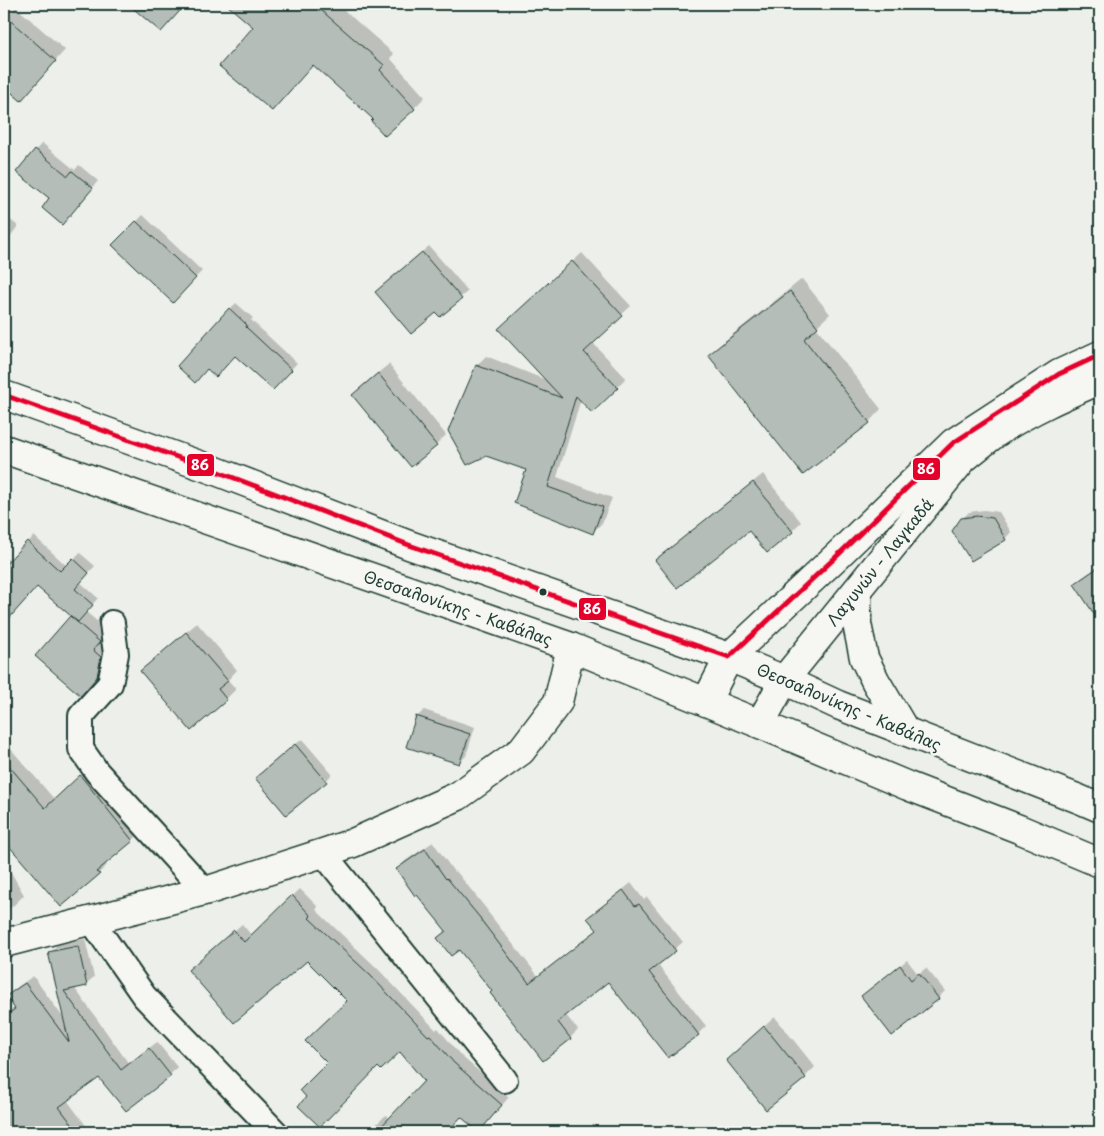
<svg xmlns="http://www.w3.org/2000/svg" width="1104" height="1136" font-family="'Playpen Sans',sans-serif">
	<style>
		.shadow { fill: #0003 }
		.building { fill: #b4bdb8; stroke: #1f3d34 }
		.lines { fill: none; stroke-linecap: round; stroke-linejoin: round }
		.street-casing { stroke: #1f3d34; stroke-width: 28 }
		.secondary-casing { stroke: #1f3d34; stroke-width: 31 }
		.street { stroke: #f6f6f2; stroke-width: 24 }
		.secondary { stroke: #f6f6f2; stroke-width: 28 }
		.bus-1-casing { stroke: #f6f6f2; stroke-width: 9 }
		.bus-1 { stroke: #e4002b; stroke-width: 5 }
		.bus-dot { fill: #1f3d34; stroke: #f6f6f2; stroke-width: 2 }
		.labels { text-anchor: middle; stroke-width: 5; stroke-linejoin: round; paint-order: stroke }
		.street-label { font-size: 16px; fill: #1f3d34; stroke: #f6f6f2 }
		.line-badge { stroke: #f6f6f2; stroke-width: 2 }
		.badge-label { font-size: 14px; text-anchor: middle; font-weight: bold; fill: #fff }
	</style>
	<rect width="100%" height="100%" fill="#edefea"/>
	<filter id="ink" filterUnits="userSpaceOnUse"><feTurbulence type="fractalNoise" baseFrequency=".02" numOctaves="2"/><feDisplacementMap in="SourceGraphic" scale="10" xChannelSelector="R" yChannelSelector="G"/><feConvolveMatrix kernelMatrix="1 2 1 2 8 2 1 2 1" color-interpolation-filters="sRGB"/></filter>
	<g filter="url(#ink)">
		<g class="shadow">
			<path d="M 130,4 L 186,4 L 161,31 Z"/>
			<path d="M 228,4 L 337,4 L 394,54 L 390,58 L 425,97 L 414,108 L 375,119 L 313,64 L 255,27 Z"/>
			<path d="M 16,7 L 65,50 L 21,99 L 4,84 L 4,20 Z"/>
			<path d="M 42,143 L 75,170 L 79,165 L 98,181 L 62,223 L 36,150 Z"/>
			<path d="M 4,215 L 18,226 L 4,245 Z"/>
			<path d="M 143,215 L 202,271 L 173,301 L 114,245 Z"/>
			<path d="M 429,246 L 468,291 L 440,315 L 436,311 L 383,285 Z"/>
			<path d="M 582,253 L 631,306 L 592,342 L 626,378 L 592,411 L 581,399 L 557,477 L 612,498 L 602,523 L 593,532 L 528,469 L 477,365 L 486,356 L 546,380 L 509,320 Z"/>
			<path d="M 802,279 L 830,314 L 816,327 L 881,409 L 869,422 L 804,473 L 710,355 L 722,343 Z"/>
			<path d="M 236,303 L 253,318 L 251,320 L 297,363 L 273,389 L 236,354 L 208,367 L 230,309 Z"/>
			<path d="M 389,364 L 446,435 L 436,445 L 353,395 L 363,385 Z"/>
			<path d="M 763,474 L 801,522 L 792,531 L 750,529 L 657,560 L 666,551 Z"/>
			<path d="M 984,510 L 999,512 L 1011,532 L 1005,539 L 962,519 L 969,512 Z"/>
			<path d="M 34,536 L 67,566 L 80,553 L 95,566 L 80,582 L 98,598 L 86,612 L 109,631 L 107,665 L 91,684 L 37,656 L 72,616 L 37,586 L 6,620 L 4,618 L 4,556 L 10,561 Z"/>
			<path d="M 1100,565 L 1100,610 L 1095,613 L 1075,584 L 1082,578 Z"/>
			<path d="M 197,623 L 237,670 L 228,680 L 236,689 L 226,699 L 152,661 Z"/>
			<path d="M 424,710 L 475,727 L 466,756 L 459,763 L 417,717 Z"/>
			<path d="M 302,739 L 332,774 L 326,781 L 263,771 Z"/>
			<path d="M 4,741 L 55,800 L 89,767 L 141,832 L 133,840 L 104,863 L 107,865 L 99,873 L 61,905 L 4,838 Z"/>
			<path d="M 433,842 L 454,872 L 456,871 L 488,911 L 487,911 L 538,976 L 598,929 L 597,911 L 631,883 L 644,900 L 647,897 L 683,942 L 657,964 L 706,1026 L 698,1034 L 669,1057 L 608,980 L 565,1014 L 578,1030 L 570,1038 L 493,991 L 459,948 L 439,938 L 446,930 L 398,869 L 405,861 Z"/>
			<path d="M 4,860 L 24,895 L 14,905 L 4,912 Z"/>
			<path d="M 300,889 L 318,907 L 316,910 L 377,968 L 436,1030 L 438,1028 L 461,1056 L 509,1097 L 486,1124 L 461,1116 L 446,1132 L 438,1132 L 434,1128 L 430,1132 L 368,1132 L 386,1115 L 390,1119 L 425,1081 L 400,1050 L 378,1065 L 328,1063 L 349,1000 L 307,959 L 189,970 L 242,924 L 252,936 Z"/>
			<path d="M 85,939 L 94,977 L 86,984 L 74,987 L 129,1064 L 157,1042 L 177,1067 L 170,1075 L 126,1109 L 100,1076 L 67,1100 L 90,1131 L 89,1132 L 12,1132 L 4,1121 L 4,1063 L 7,1060 L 4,1055 L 4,1016 L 15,1007 L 8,997 L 15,989 L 33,976 L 65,1020 L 50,953 L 57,945 Z"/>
			<path d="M 907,960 L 918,974 L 926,968 L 945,991 L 938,998 L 892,1034 L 862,996 L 869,990 Z"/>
			<path d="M 775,1017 L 815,1067 L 805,1077 L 737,1050 Z"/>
		</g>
		<g class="building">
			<path d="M 128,4 L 186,4 L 161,32 Z"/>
			<path d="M 226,4 L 314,4 L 384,65 L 380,70 L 415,109 L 385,136 L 371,121 L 373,119 L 313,65 L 272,111 L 219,66 L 253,27 Z"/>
			<path d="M 4,15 L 56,61 L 21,101 L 4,86 Z"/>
			<path d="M 35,149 L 68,176 L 72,171 L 93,188 L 62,225 L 42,208 L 49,198 L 16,172 Z"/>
			<path d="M 136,221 L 196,278 L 173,303 L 112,245 Z"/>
			<path d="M 422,252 L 462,299 L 440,317 L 436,313 L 411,334 L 375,292 Z"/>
			<path d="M 572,261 L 623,316 L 584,352 L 618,388 L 592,413 L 576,396 L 548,487 L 603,507 L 593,534 L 514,503 L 526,470 L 486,456 L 467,465 L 448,431 L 476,365 L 562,398 L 498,329 Z"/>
			<path d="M 790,291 L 818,327 L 804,339 L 870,423 L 803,475 L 708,355 Z"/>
			<path d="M 229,308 L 247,325 L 246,327 L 292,370 L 273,390 L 235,356 L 216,377 L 207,369 L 195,383 L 177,366 Z"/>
			<path d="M 378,373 L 437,446 L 411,467 L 352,395 Z"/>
			<path d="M 753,482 L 793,532 L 767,553 L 749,531 L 677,588 L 655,560 Z"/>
			<path d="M 977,516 L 993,518 L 1006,540 L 971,561 L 952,531 L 961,518 Z"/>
			<path d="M 27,541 L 60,571 L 73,558 L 89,573 L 75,589 L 93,605 L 78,622 L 37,587 L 4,624 L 4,566 Z"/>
			<path d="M 1100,566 L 1100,623 L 1074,584 Z"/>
			<path d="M 70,616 L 100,642 L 93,650 L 101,657 L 97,677 L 81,696 L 35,656 Z"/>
			<path d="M 186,632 L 228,681 L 218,689 L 227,700 L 191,731 L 140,671 Z"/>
			<path d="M 416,716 L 470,734 L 459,764 L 406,747 Z"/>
			<path d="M 295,744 L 327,782 L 286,815 L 255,778 Z"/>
			<path d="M 4,760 L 45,808 L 80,775 L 133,841 L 96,872 L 100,874 L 61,907 L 4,840 Z"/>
			<path d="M 425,849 L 446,879 L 447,878 L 481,919 L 481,920 L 529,983 L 597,930 L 587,918 L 623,890 L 635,906 L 639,904 L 676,951 L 649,972 L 699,1035 L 668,1058 L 608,982 L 558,1022 L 571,1039 L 543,1061 L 490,993 L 492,991 L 459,950 L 451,956 L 437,938 L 446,931 L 417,895 L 415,896 L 396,869 Z"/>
			<path d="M 292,895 L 311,916 L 309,918 L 370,975 L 428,1036 L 430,1035 L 454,1063 L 502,1105 L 479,1132 L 461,1117 L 447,1132 L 376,1132 L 424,1081 L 400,1052 L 381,1070 L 378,1067 L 320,1127 L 298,1106 L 306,1097 L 300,1090 L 327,1063 L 305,1041 L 347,1001 L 307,961 L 234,1023 L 188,970 L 234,930 L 244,942 Z"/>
			<path d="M 78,946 L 87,986 L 64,991 L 121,1070 L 149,1048 L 171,1076 L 126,1111 L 99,1078 L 59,1107 L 78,1132 L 4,1132 L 4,1017 L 15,1009 L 6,996 L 25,983 L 69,1042 L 48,952 Z"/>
			<path d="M 900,965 L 911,980 L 919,973 L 939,999 L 892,1036 L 861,996 Z"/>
			<path d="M 764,1026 L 806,1078 L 766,1110 L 726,1060 Z"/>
		</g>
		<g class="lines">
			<g class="street-casing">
				<g id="street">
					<path d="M 112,623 L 116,654 L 110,684 L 81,716 L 81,749 L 97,772 L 204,890"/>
					<path d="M 323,853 L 505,1080"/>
					<path d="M 91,920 L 144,996 L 275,1132"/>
				</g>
			</g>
			<g class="secondary-casing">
				<g id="secondary">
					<path d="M 4,395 L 216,471 L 409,545 L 729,657 L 784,680 L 838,705 L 1079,799 L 1100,808"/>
					<path d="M 4,449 L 571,647 L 760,724 L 908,786 L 1019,829 L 1100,863"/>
					<path d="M 857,591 L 857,624 L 864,658 L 876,682 L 905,731"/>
					<path d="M 706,702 L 729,657 L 838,555 L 953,443 L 1059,374 L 1100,355"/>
					<path d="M 760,724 L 784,680 L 963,459 C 974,450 985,441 996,433 C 1028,411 1065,395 1100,380"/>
					<path d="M 4,943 L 212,889 L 323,853 L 353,843 L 458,796 L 521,751 L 558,702 L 571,647"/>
				</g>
			</g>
			<use href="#street" class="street"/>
			<use href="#secondary" class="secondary"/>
			<g class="bus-1-casing">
				<path id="bus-1" d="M 4,395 L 216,471 L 409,545 L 729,657 L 838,555 L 953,443 L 1059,374 L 1100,355"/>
			</g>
			<use href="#bus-1" class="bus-1"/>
		</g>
	</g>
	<circle class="bus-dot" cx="543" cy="592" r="4.5"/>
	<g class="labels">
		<g class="street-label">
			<text transform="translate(880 562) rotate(-51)" y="6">Λαγυνών - Λαγκαδά</text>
			<text transform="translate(458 608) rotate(19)" y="6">Θεσσαλονίκης - Καβάλας</text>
			<text transform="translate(849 707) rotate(23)" y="6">Θεσσαλονίκης - Καβάλας</text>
		</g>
	</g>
	<g class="line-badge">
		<rect x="186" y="453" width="29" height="24" rx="5" fill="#e4002b"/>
		<rect x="912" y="457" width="29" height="24" rx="5" fill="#e4002b"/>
		<rect x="578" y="597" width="29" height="24" rx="5" fill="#e4002b"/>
	</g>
	<g class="badge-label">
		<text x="200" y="470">86</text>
		<text x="926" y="474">86</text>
		<text x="592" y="614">86</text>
	</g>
	<rect width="1104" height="1136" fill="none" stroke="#f6f6f2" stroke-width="20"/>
	<rect x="10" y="10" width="1084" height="1116" fill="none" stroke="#1f3d34" stroke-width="2" filter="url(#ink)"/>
</svg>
